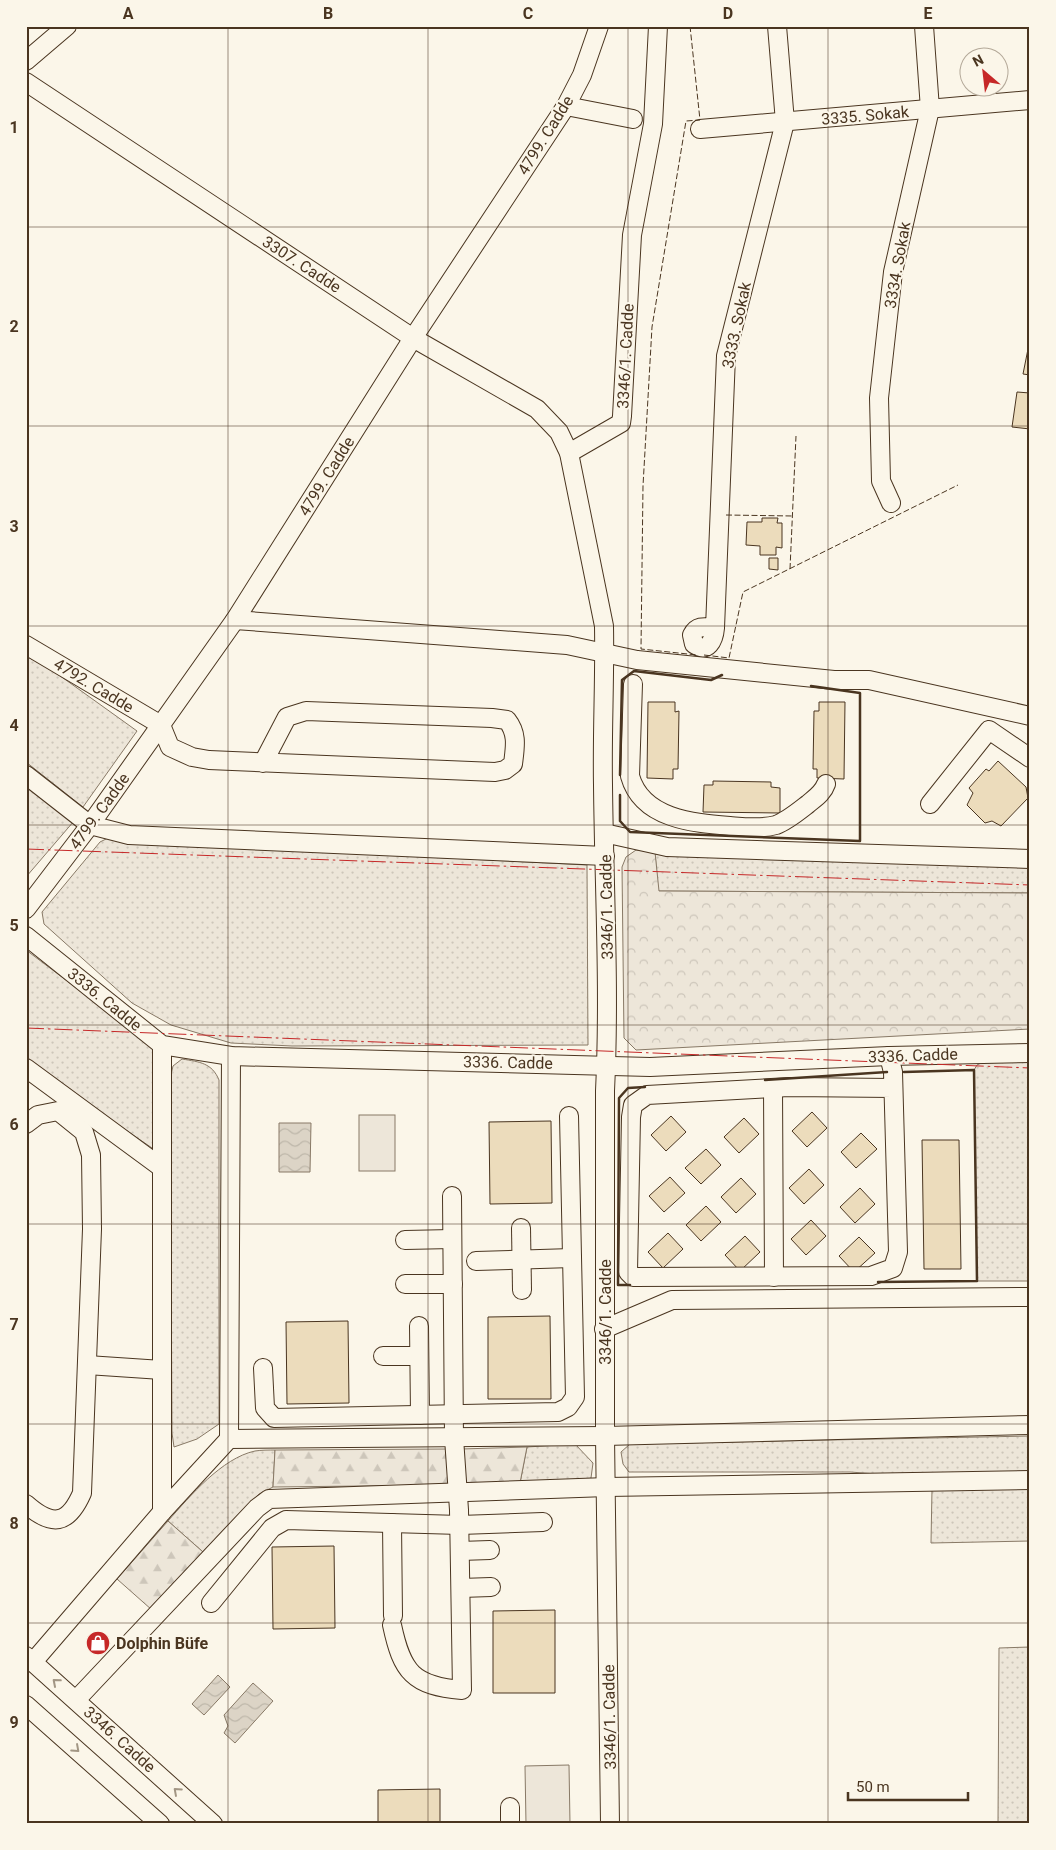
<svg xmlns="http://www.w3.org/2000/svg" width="1056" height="1850" font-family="Roboto,sans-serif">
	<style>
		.grass { fill: url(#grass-dots); stroke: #887966 }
		.forest { fill: url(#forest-firs); stroke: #887966 }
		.park { fill: url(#park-crowns); stroke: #887966 }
		.garden { fill: #ede6d9; stroke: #887966 }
		.water { fill: url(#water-waves); stroke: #887966 }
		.building { fill: #ecdcbc; stroke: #4a3520 }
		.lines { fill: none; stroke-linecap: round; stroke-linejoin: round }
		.minor-casing { stroke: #4a3520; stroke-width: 20 }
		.minor { stroke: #fbf6e9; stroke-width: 18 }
		.fence { stroke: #4a3520; stroke-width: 1; stroke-dasharray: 6 2.5; stroke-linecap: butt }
		.wall { stroke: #4a3520; stroke-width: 2.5 }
		.power { stroke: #c62828; stroke-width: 1; stroke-dasharray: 18 4 2.5 4; stroke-linecap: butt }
		.oneway { stroke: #a29684 }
		.grid { fill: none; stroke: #4a3520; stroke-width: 1; stroke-opacity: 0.55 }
		.labels { text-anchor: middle; stroke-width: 4; stroke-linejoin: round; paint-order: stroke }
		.street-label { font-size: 16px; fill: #4a3520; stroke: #fbf6e9 }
		.poi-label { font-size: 16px; font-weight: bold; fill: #4a3520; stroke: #fbf6e9; text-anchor: start }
		.neatline { fill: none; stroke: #4a3520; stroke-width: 2 }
		.grid-label { font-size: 16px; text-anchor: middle; font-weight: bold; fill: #4a3520 }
	</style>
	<defs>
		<pattern id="grass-dots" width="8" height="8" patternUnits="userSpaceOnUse" patternTransform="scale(1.25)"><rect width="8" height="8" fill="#ede6d9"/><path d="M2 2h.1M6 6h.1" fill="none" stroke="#cdc6ba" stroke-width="1.8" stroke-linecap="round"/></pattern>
		<pattern id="forest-firs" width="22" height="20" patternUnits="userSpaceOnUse" patternTransform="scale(1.25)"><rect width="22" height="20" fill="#ede6d9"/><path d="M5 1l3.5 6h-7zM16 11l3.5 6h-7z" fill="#cdc6ba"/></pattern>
		<pattern id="park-crowns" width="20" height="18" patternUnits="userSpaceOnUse" patternTransform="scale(1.25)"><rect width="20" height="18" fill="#ede6d9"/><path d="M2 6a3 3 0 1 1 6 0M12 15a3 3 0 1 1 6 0" fill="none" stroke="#cdc6ba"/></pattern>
		<pattern id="water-waves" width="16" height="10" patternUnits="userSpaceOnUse" patternTransform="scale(1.25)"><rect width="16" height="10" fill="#dcd4c6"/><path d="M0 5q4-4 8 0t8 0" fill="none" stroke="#beb7aa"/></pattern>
	</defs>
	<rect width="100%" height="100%" fill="#fbf6e9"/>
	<g class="grass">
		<path d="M 26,656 L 52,670 L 137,731 L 83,807 L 26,762 Z"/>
		<path d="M 26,783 L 74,821 L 26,877 Z"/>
		<path d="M 108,838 L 130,842 L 587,865 L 588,1045 L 292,1046 L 231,1043 L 171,1025 L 132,1003 L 44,924 L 42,912 L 100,842 Z"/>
		<path d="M 655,852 L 1030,868 L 1030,893 L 658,891 Z"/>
		<path d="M 26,950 L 151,1044 L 155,1052 L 155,1150 L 26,1062 Z"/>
		<path d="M 182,1059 C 200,1062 212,1063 219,1080 L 219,1424 L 197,1439 L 174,1447 L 172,1433 L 170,1079 L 173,1066 Z"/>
		<path d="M 1030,1061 L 1030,1281 L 977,1281 L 974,1070 L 977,1065 L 983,1062 Z"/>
		<path d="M 1030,1436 L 1030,1471 L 904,1476 L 850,1472 L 629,1472 L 623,1464 L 621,1452 L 630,1444 Z"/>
		<path d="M 575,1444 L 593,1463 L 591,1478 L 569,1483 L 520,1483 L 527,1447 Z"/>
		<path d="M 275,1450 L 273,1487 L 259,1494 L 203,1552 L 168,1521 C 190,1496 222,1458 255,1451 C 261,1450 269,1450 275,1450 Z"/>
		<path d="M 1030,1485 L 1030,1541 L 931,1543 L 932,1489 Z"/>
		<path d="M 1030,1647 L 1030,1824 L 998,1824 L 999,1648 Z"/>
	</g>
	<g class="forest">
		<path d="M 527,1447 L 520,1483 L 464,1485 L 461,1449 Z"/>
		<path d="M 447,1449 L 450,1485 L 273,1487 L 275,1450 Z"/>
		<path d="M 168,1521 L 203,1552 L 152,1610 L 117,1579 Z"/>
	</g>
	<path class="park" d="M 636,850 L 655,852 L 659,891 L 1030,893 L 1030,1029 L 636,1050 L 624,1038 L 622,867 L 626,857 Z"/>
	<g class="garden">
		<rect x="359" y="1115" width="36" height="56"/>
		<path d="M 569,1765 L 570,1824 L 526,1824 L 525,1766 Z"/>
	</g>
	<g class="water">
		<path d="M 279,1123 L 311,1123 L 310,1172 L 279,1172 Z"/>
		<path d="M 218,1675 L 230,1687 L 204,1715 L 192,1704 Z"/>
		<path d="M 253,1683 L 273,1701 L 235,1743 L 224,1733 L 228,1726 L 224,1715 Z"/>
	</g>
	<g class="building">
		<path d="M 1030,339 L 1030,375 L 1023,374 Z"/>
		<path d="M 1017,392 L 1030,393 L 1030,429 L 1012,427 Z"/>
		<path d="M 762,518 L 778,518 L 777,523 L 782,523 L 782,548 L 776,547 L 776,555 L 760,555 L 760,546 L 746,545 L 747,522 L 762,522 Z"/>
		<path d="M 769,558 L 778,558 L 778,570 L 769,569 Z"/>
		<path d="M 648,702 L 675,702 L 675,712 L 679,711 L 678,769 L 673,769 L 673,779 L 647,778 Z"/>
		<path d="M 819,702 L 845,702 L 844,779 L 817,778 L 817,769 L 813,769 L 814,711 L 819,711 Z"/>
		<path d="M 998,761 L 1026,787 L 1028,798 L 1001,826 L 992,821 L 985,823 L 967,805 L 973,793 L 969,788 L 986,769 L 989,771 Z"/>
		<path d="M 713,781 L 771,782 L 771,787 L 780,788 L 780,813 L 703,812 L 704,785 L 713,785 Z"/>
		<path d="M 812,1112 L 827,1128 L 807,1147 L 792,1131 Z"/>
		<path d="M 671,1116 L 686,1132 L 666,1151 L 651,1135 Z"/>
		<path d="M 744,1118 L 759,1134 L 739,1153 L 724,1137 Z"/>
		<path d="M 551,1121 L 552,1203 L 490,1204 L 489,1122 Z"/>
		<path d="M 861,1133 L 877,1149 L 856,1168 L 841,1152 Z"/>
		<path d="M 922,1140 L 959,1140 L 961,1269 L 924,1269 Z"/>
		<path d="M 706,1149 L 721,1165 L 701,1184 L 685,1168 Z"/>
		<path d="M 809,1169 L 824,1185 L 804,1204 L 789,1188 Z"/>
		<path d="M 670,1177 L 685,1193 L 664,1212 L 649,1196 Z"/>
		<path d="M 741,1178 L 756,1194 L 736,1213 L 721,1197 Z"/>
		<path d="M 860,1188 L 875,1204 L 855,1223 L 840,1207 Z"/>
		<path d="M 706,1206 L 721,1222 L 701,1241 L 686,1225 Z"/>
		<path d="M 811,1220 L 826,1236 L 806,1255 L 791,1239 Z"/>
		<path d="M 668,1233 L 683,1249 L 663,1268 L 648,1252 Z"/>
		<path d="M 745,1236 L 760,1252 L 740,1271 L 725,1255 Z"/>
		<path d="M 859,1237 L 875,1253 L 854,1272 L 839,1256 Z"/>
		<path d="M 550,1316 L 551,1399 L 488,1399 L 488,1317 Z"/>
		<path d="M 348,1321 L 349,1403 L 287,1404 L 286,1322 Z"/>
		<path d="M 334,1546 L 335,1628 L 273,1629 L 272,1547 Z"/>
		<path d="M 555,1610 L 555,1693 L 493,1693 L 493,1611 Z"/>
		<path d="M 95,1633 L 110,1643 L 102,1652 L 87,1642 Z"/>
		<path d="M 440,1789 L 440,1824 L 378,1824 L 378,1790 Z"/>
	</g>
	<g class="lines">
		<g class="minor-casing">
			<g id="minor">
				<path d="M 26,61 L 67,26"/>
				<path d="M 26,82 L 413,338 L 537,409 L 559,432 L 569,453 L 604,626 C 605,679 602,732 603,785 C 604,887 610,989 605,1091 L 605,1436 L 610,1824"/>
				<path d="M 566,106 L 633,119"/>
				<path d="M 700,129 L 1030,100"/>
				<path d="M 569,453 L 621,423 L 622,416 L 632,235 L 653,124 L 658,26"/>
				<path d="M 891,503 L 881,481 L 879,398 L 893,272 L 930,109 L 924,26"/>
				<path d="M 235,620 L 567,645 L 637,660 L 834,680 L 869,680 L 1030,716"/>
				<path d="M 715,628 C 705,627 697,625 692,635 L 694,644 C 708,654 714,640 715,628 L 726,356 L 785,122 L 777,26"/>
				<path d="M 26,645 L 161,725 L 170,747 L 192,757 L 209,760 L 495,772 L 505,770 L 513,764 C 515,747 518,734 507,720 L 492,718 L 306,711 L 287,717 L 263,763"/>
				<path d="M 633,684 L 630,776 C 642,819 693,823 730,826 C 744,827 762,829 776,825 C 787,821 799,811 808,804 C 815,798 823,793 826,784"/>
				<path d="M 26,775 L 90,825 L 129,835 L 605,856"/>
				<path d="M 930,804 L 989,730 L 1030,758"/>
				<path d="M 604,833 L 667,847 L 1030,859"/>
				<path d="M 26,909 L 90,825 L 235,620 L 413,338 L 566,106 L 582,75 L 599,26"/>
				<path d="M 26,936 L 162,1045 L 231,1056 L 650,1067 L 889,1056 L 1030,1053"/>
				<path d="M 162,1045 L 162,1512"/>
				<path d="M 889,1056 L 893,1072 L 898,1252 L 893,1268 L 871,1276 L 633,1277 L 628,1272 L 631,1117 L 633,1105 L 647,1095 L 789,1087 L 893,1088"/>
				<path d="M 26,1068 L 162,1168"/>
				<path d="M 773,1088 L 774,1277"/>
				<path d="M 26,1124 L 38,1115 L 58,1111 L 84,1132 L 91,1155 L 92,1229 L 82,1493 C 68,1525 52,1527 26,1504"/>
				<path d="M 521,1228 L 522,1290"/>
				<path d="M 405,1240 L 452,1239"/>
				<path d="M 476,1261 L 572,1258"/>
				<path d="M 405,1284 L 453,1284"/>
				<path d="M 419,1326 L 420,1415"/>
				<path d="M 604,1329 L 672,1300 L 1030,1297"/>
				<path d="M 383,1356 L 419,1356"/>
				<path d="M 87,1365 L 162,1370"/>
				<path d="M 263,1368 L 265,1408 L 274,1418 L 558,1412 L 568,1407 L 575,1397 L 569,1116"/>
				<path d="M 229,1439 L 231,1056"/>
				<path d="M 392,1523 L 393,1616"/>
				<path d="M 460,1551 L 490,1550"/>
				<path d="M 461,1588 L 491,1587"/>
				<path d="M 211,1603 L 272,1528 L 286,1520 L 460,1525 L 543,1522"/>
				<path d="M 392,1625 C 402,1672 413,1686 462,1690 L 459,1510 L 454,1438 L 452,1196"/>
				<path d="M 26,1656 L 213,1824"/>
				<path d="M 33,1662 L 162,1512 L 229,1439 L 605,1436 L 1030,1425"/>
				<path d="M 76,1700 L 257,1508 L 269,1499 L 607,1487 L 1030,1480"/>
				<path d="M 26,1705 L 160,1824"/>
				<path d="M 510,1807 L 510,1824"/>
			</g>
		</g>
		<use href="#minor" class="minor"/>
		<g class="fence">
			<path d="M 690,26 L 700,120 L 686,121 L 652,327 L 643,486 L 641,649 L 697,655"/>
			<path d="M 726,515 L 793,516"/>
			<path d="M 790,569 L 796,436"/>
			<path d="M 704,655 L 729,658 L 743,592 L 958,485"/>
		</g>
		<g class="wall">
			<path d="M 620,775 L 622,680 L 634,671 L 711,680 L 722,675"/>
			<path d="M 620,795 L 620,821 L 630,832 L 860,841 L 860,693 L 811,686"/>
			<path d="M 765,1080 L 887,1072"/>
			<path d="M 878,1282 L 977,1281 L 974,1070 L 904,1072"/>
			<path d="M 630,1285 L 618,1285 L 619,1098 L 628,1088 L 645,1087"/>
		</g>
		<g class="power">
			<path d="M 26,849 L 1030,885"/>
			<path d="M 26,1028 L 1030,1068"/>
		</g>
	</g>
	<defs><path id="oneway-chevron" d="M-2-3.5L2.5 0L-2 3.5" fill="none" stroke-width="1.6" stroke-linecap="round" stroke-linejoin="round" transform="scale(1.25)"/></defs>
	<g class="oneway">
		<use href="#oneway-chevron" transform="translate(56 1682) rotate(-139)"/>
		<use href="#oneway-chevron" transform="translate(76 1749) rotate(42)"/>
		<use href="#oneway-chevron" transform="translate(177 1791) rotate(-138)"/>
	</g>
	<path class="grid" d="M 228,26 L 228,1824M 428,26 L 428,1824M 628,26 L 628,1824M 828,26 L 828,1824M 26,227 L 1030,227M 26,426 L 1030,426M 26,626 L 1030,626M 26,825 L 1030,825M 26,1025 L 1030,1025M 26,1224 L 1030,1224M 26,1424 L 1030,1424M 26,1623 L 1030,1623"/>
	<defs>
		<g id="shop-disc" transform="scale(1.25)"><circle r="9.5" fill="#c62828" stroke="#fbf6e9"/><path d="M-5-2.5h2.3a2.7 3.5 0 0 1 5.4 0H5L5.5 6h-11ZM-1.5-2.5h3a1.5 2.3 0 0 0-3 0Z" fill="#fff"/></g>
	</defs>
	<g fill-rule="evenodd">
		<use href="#shop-disc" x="98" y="1643"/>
	</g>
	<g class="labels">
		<g class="street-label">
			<text transform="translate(865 115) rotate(-5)" y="6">3335. Sokak</text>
			<text transform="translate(545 135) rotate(-58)" y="6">4799. Cadde</text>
			<text transform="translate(302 264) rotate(33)" y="6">3307. Cadde</text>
			<text transform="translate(897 265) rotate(-80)" y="6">3334. Sokak</text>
			<text transform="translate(736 325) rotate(-78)" y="6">3333. Sokak</text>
			<text transform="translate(625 356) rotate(-87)" y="6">3346/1. Cadde</text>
			<text transform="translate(326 476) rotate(-58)" y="6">4799. Cadde</text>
			<text transform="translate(94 685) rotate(31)" y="6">4792. Cadde</text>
			<text transform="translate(99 811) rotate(-54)" y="6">4799. Cadde</text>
			<text transform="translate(606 907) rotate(-91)" y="6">3346/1. Cadde</text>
			<text transform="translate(105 999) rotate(39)" y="6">3336. Cadde</text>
			<text transform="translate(913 1055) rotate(-2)" y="6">3336. Cadde</text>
			<text transform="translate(508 1062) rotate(1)" y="6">3336. Cadde</text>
			<text transform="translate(605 1312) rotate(-90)" y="6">3346/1. Cadde</text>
			<text transform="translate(609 1717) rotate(-91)" y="6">3346/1. Cadde</text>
			<text transform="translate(120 1739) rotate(42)" y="6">3346. Cadde</text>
		</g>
		<g class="poi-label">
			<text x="116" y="1649">Dolphin Büfe</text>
		</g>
	</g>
	<rect width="1056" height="1850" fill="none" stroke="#fbf6e9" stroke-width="55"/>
	<g transform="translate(984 72) rotate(332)"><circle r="24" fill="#fbf6e9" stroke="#b4a999"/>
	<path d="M0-4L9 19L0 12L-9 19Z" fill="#c62828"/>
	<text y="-8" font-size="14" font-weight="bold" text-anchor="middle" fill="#4a3520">N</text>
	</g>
	<path d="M848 1792v8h120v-8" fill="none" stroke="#4a3520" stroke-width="2.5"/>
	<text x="856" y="1792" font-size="15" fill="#4a3520" stroke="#fbf6e9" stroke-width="4" paint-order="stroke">50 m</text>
	<rect x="28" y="28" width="1000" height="1794" class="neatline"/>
	<g class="grid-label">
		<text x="128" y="19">A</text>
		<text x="328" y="19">B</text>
		<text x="528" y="19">C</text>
		<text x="728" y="19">D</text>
		<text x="928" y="19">E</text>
		<text x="14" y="133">1</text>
		<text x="14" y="332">2</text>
		<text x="14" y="532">3</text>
		<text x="14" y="731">4</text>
		<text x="14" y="931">5</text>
		<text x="14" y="1130">6</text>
		<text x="14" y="1330">7</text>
		<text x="14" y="1529">8</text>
		<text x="14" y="1728">9</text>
	</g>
</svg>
